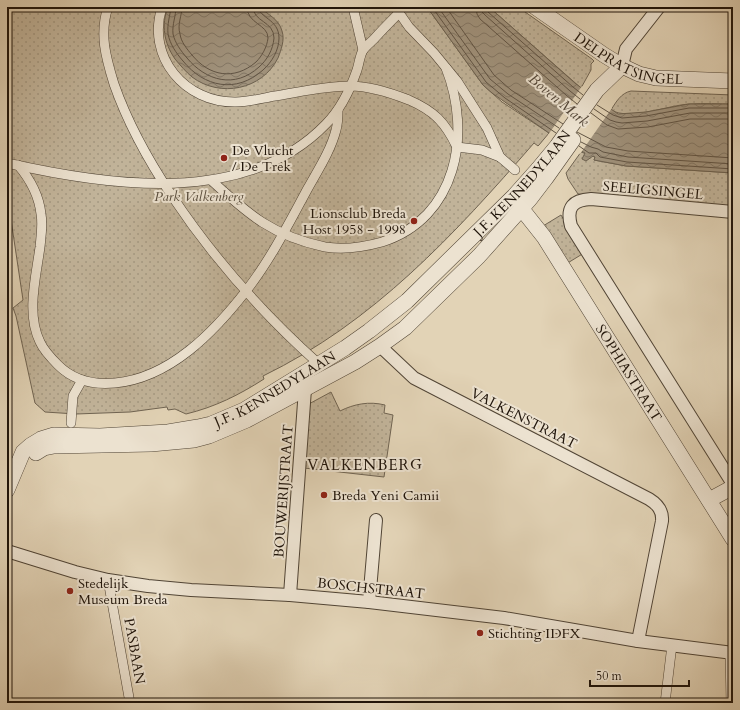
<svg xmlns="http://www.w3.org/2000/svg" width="740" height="710" font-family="Cardo,serif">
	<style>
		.grass { fill: url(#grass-dots); stroke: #706452 }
		.water { fill: url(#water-waves); stroke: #6c604e }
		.pier { fill: #e2d3b6 }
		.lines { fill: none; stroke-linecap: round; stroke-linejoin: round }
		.shore { stroke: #605343; stroke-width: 1 }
		.pedestrian-casing { stroke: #504435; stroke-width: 10 }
		.minor-casing { stroke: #504435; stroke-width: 14 }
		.tertiary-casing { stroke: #504435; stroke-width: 16 }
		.pedestrian { stroke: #ece2d0; stroke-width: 9 }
		.minor { stroke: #ece2d0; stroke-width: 12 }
		.tertiary { stroke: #ece2d0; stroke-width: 15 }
		.poi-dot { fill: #8f2418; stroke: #ece2d0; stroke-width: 1.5 }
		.labels { text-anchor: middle; stroke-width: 4; stroke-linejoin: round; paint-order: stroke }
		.street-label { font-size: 14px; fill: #1f140a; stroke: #ece2d0 }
		.poi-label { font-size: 14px; fill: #1f140a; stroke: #ece2d0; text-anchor: start }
		.park-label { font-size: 14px; font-style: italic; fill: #584c3c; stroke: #ece2d0 }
		.water-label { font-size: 15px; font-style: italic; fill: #534638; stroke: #ece2d0 }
		.neighbourhood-label { font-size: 15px; letter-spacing: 1px; fill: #1f140a; stroke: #ece2d0 }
	</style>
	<defs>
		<pattern id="grass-dots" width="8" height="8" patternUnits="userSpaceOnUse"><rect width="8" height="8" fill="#c1b399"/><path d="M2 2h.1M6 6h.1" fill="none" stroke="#a59982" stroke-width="1.8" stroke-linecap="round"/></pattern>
		<pattern id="water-waves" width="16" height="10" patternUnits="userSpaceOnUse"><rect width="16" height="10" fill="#a0927c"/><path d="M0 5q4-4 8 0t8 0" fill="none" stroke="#827664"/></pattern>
	</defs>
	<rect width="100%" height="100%" fill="#e2d3b6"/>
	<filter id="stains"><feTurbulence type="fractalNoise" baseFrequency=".005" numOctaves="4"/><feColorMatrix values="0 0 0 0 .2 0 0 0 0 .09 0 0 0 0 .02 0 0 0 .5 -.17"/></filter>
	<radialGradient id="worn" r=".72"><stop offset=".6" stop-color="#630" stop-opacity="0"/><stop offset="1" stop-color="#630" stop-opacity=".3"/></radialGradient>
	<g class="grass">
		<path d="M 7,7 L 427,7 L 483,85 L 502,102 L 549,133 L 539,145 L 538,146 L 534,143 C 454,235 374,322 263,376 L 264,379 C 239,395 215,407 186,414 L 175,409 L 168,410 L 167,407 L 130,412 L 76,414 L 45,412 L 35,403 L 16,316 L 13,308 L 23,300 L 7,193 Z"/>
		<path d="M 489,7 L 518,7 L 592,59 L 594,61 L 591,64 L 591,70 L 581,88 Z"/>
		<path d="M 631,91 L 733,95 L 733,104 C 719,104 704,103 690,104 C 668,105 630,121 611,110 C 616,102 621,93 631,91 Z"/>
		<path d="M 581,152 L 595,157 L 594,160 L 626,166 L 733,173 L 733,208 L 578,194 L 568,179 L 566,173 Z"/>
		<path d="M 561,215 L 584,253 L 566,264 L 543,226 Z"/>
		<path d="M 331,392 L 340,411 C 354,404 369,401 385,405 L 384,413 L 393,415 L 384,477 L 304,468 L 307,405 Z"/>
	</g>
	<g class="water">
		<path d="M 168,7 L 260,7 C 268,15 279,19 282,31 C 285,40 281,50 278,58 C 262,90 220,98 192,77 C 186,72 180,65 175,59 C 164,43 161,25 168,7 Z"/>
		<path d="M 427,7 L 489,7 L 576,84 L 618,114 L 646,112 L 689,104 L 733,104 L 733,173 L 626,166 L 594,160 L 595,157 L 593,156 L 586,161 L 582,159 L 585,153 L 549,133 L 492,93 L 483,85 Z"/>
	</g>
	<path class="pier" d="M 582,86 L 612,108 L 580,154 L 548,135 Z"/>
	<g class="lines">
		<g class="shore">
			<path d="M 171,7 C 170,16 167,24 168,34 C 170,44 176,53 183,61 C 204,87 236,94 263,70 C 272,62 279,50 279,38 C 279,19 259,18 258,7"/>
			<path d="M 176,7 C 176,16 172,24 173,34 C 175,43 181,51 187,58 C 206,81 235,89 259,67 C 267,60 273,50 274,38 C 274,21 253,22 253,7"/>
			<path d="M 182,7 C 182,16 177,24 180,34 C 181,42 187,49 192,55 C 209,76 234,81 256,62 C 262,56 267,47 268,38 C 268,24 247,24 247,7"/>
			<path d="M 432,7 L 486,82 L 505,98 L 556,133"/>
			<path d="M 438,7 L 490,79 L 508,94 L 559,128"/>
			<path d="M 446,7 L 494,75 L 511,90 L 563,124"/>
			<path d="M 476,7 L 477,14 L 480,19 L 566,95 L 577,104"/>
			<path d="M 482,7 L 482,12 L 485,15 L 570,91 L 580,99"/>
			<path d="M 487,7 L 488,12 L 573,87 L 583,95"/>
			<path d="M 597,105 L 613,115 L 622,118 L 646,116 L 689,108 L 733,108"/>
			<path d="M 594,109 L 610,120 L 616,122 L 622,123 L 647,121 L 690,113 L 733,113"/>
			<path d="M 591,113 L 607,125 L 618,129 L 648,127 L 690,119 L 733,119"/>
			<path d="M 577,132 L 606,147 L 628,151 L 733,158"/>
			<path d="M 581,142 L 591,147 L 598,149 L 603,152 L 628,157 L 733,164"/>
			<path d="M 579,146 L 589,153 L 596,153 L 600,157 L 627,162 L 733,169"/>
		</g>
		<g class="pedestrian-casing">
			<g id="pedestrian">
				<path d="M 108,7 C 99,34 106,58 114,84 C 128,124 148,160 172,196 C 214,259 263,314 319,364"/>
				<path d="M 162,7 C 146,57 185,103 236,102 C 249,102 263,98 275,96 C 300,92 325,86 350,86 C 369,86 391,93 409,100 C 434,111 445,122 457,147 L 482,150 L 500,157"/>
				<path d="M 353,7 L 363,50"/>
				<path d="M 395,7 L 409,27 L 434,53 L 457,81 L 487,128 L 500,157 L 515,170"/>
				<path d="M 7,163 C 108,186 246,207 326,124 C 341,109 350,90 357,70 C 359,64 360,55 363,50 C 366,46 371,42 374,39 C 382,30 391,21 399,13"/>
				<path d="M 18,165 C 30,179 39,196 41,214 C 43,225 41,236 40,247 C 36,277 26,314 40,342 C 44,351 51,358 58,365 C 73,380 94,385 115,383 C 170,378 214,332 246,291 C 271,259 289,223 308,188 C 318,170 331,150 336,130 C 338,123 338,117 338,110"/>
				<path d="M 212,181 C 249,215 273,236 325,247 C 344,250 364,247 382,242 C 457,218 472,134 446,68"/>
				<path d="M 71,423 L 73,396 L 82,380"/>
				<path d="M 108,580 L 130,703"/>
				<path d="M 730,652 L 731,703"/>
				<path d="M 665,703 L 672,645"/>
			</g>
		</g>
		<g class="minor-casing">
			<g id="minor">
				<path d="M 622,66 L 626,49 L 659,7"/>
				<path d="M 733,212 L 591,199 C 573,200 566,207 571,226 L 733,484"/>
				<path d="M 380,346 L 414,378 L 649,499 C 657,504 663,510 662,521 L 638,641"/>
				<path d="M 7,551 L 75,572 L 108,580 L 148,586 L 191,590 L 290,595 L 369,602 L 504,618 L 638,641 L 733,653"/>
				<path d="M 290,595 L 305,389"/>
				<path d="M 369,602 L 376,520"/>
			</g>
		</g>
		<g class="tertiary-casing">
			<g id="tertiary">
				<path id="s1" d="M 535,7 L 604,55 L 622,66 L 639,74 L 656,78 L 733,81"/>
				<path id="s2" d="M 521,208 L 544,237 L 733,539"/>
				<path d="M 36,453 L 44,448 L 54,446 L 151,444 L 194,440 L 209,436 L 247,420 L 355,362 L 380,346 L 405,328 L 479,256 L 530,199 L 546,178 L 573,140"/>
				<path id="s3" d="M 7,490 L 23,452 L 31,445 L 41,439 L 54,435 L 100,436 L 168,432 L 198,427 L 211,424 L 244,410 L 345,348 L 369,331 L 407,301 L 514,196 L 538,169 L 557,146 L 597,90 L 622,66"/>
				<path d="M 709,500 L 733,487"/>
			</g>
		</g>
		<use href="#pedestrian" class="pedestrian"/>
		<use href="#minor" class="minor"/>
		<use href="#tertiary" class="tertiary"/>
	</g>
	<g class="poi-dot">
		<circle cx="224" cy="158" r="4"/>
		<circle cx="414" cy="221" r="4"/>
		<circle cx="324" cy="495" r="4"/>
		<circle cx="70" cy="591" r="4"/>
		<circle cx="480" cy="633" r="4"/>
	</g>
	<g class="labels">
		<g class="street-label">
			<text dy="5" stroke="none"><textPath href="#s1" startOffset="109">DELPRATSINGEL</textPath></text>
			<text dy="5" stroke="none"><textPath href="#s3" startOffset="632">J.F. KENNEDYLAAN</textPath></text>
			<text transform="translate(653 190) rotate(5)" y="5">SEELIGSINGEL</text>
			<text dy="5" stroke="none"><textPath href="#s2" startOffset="197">SOPHIASTRAAT</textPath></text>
			<text dy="5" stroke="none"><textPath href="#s3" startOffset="308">J.F. KENNEDYLAAN</textPath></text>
			<text transform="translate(524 418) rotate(27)" y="5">VALKENSTRAAT</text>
			<text transform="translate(283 491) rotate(-86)" y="5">BOUWERIJSTRAAT</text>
			<text transform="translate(371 588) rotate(6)" y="5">BOSCHSTRAAT</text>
			<text transform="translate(135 651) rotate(80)" y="5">PASBAAN</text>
		</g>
		<g class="poi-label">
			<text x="232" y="155">De Vlucht<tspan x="232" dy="16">/ De Trek</tspan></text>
			<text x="406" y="218" text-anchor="end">Lionsclub Breda<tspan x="406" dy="16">Host 1958 - 1998</tspan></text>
			<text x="332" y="500">Breda Yeni Camii</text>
			<text x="78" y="588">Stedelijk<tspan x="78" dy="16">Museum Breda</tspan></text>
			<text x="488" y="638">Stichting IDFX</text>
		</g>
		<g class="park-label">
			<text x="199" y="201">Park Valkenberg</text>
		</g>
		<g class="water-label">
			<text transform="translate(559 100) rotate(40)" y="5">Boven Mark</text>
		</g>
		<g class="neighbourhood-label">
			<text x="365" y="470">VALKENBERG</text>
		</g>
	</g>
	<rect width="740" height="710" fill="none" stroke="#e2d3b6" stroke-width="24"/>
	<rect x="8" y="8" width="724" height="694" fill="none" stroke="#1f140a" stroke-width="2"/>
	<rect x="12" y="12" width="716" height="686" fill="none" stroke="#1f140a"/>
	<path d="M590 680v6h99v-6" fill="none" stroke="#1f140a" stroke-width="2"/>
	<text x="596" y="680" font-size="12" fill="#1f140a" stroke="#ece2d0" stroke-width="3" paint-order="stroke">50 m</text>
	<rect width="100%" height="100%" filter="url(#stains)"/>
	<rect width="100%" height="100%" fill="url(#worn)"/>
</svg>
